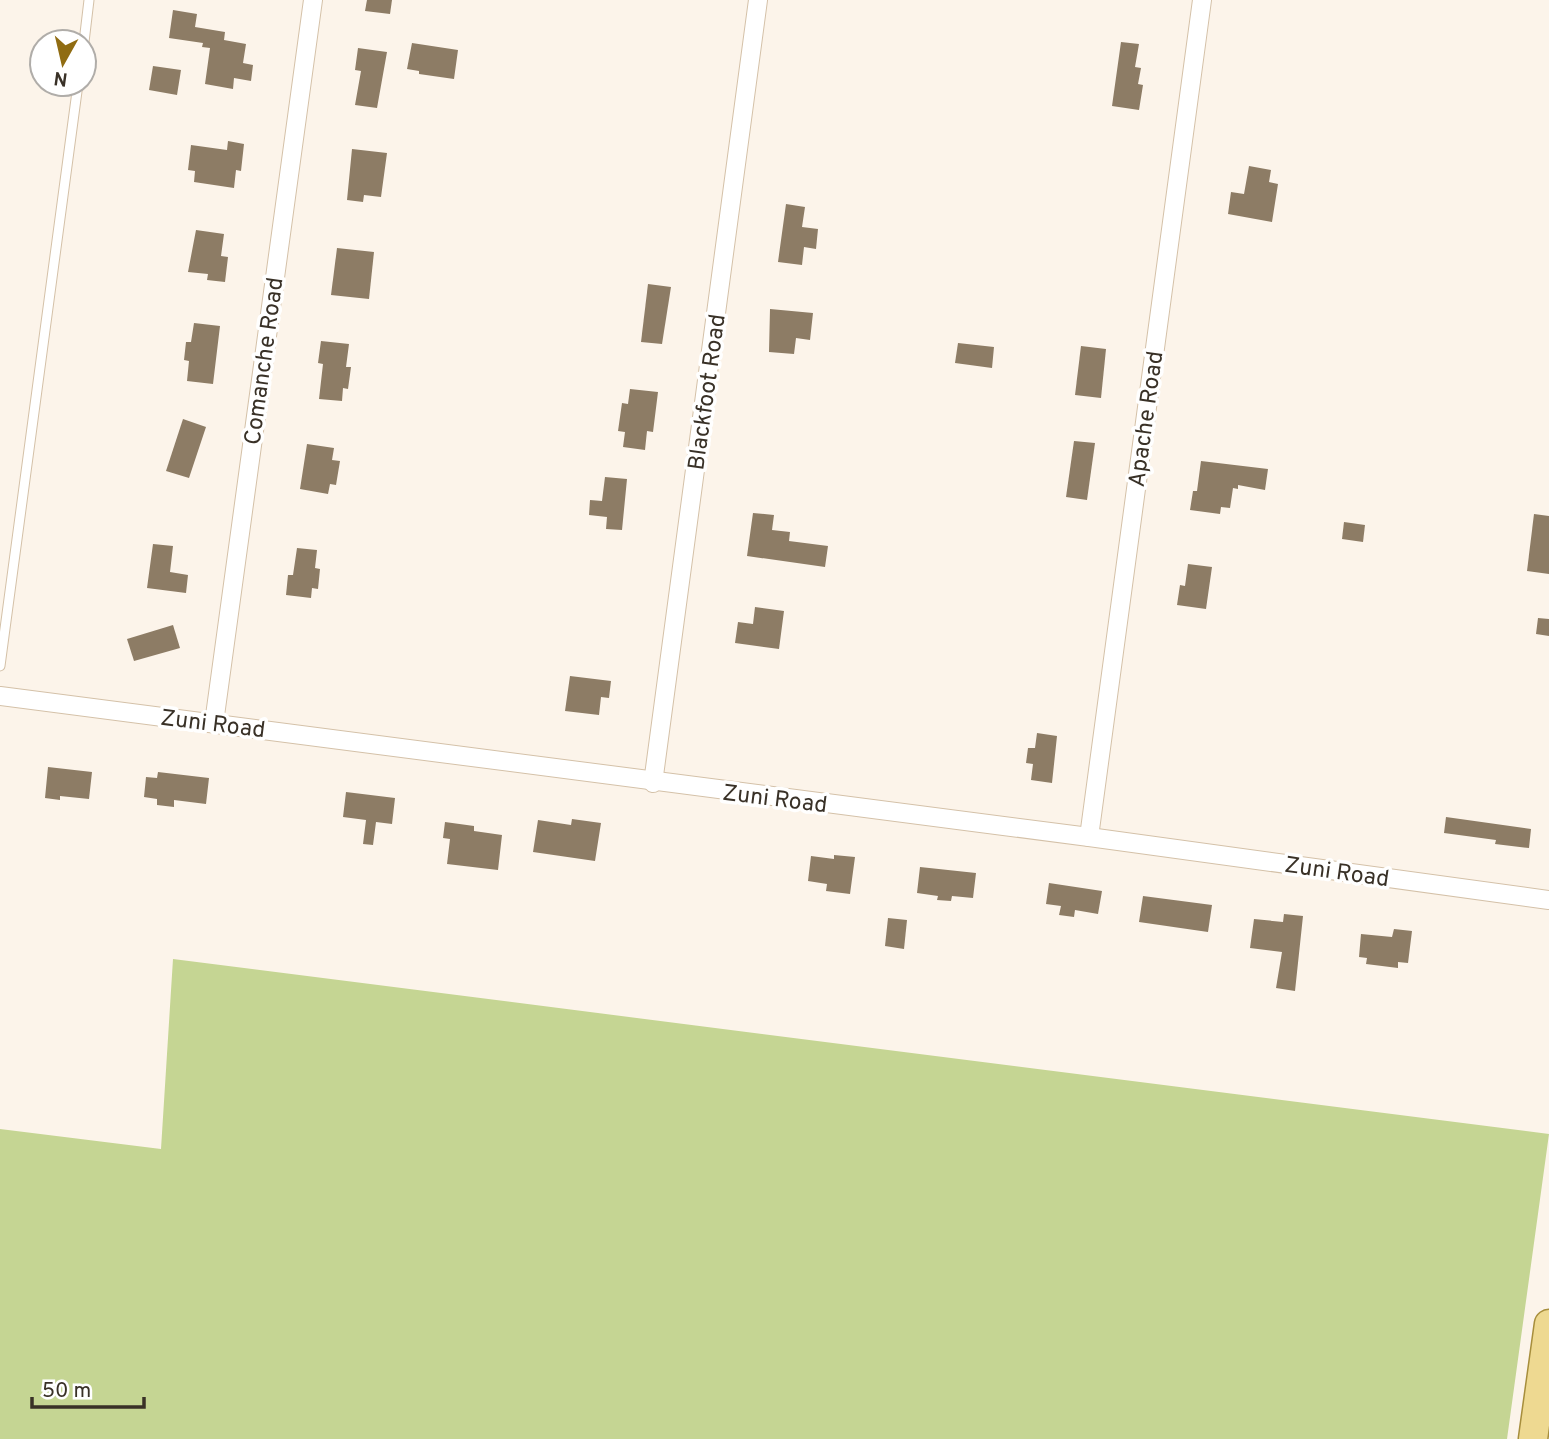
<svg xmlns="http://www.w3.org/2000/svg" width="1549" height="1439" font-family="Overpass,sans-serif">
	<style>
		.green { fill: #c5d593 }
		.building { fill: #8d7c65 }
		.lines { fill: none; stroke-linecap: round; stroke-linejoin: round }
		.lane-casing { stroke: #d4c1a8; stroke-width: 11 }
		.street-casing { stroke: #d4c1a8; stroke-width: 20 }
		.primary-casing { stroke: #a78e3c; stroke-width: 31 }
		.lane { stroke: #fff; stroke-width: 9 }
		.street { stroke: #fff; stroke-width: 18 }
		.primary { stroke: #eed991; stroke-width: 28 }
		.labels { text-anchor: middle; stroke-width: 7; stroke-linejoin: round; paint-order: stroke }
		.street-label { font-size: 23px; fill: #393127; stroke: #fff }
	</style>
	<rect width="100%" height="100%" fill="#fcf4ea"/>
	<path class="green" d="M 173,959 L 1549,1134 L 1507,1439 L 0,1439 L 0,1129 L 161,1149 Z"/>
	<g class="building">
		<path d="M 367,0 L 392,0 L 390,14 L 365,11 Z"/>
		<path d="M 173,10 L 197,14 L 195,27 L 225,32 L 224,40 L 246,44 L 243,63 L 253,65 L 251,81 L 234,78 L 233,89 L 205,84 L 210,48 L 202,47 L 203,43 L 169,38 Z"/>
		<path d="M 1121,42 L 1139,44 L 1135,67 L 1141,68 L 1138,84 L 1143,85 L 1139,110 L 1112,106 Z"/>
		<path d="M 412,43 L 458,50 L 454,79 L 419,74 L 419,71 L 407,69 Z"/>
		<path d="M 358,48 L 387,52 L 377,108 L 355,105 L 361,71 L 355,70 Z"/>
		<path d="M 153,66 L 181,70 L 177,95 L 149,90 Z"/>
		<path d="M 228,141 L 244,144 L 241,171 L 236,170 L 234,188 L 194,182 L 195,171 L 188,170 L 191,145 L 227,150 Z"/>
		<path d="M 352,149 L 387,153 L 381,197 L 364,195 L 363,202 L 347,200 Z"/>
		<path d="M 1249,166 L 1271,170 L 1269,182 L 1278,184 L 1272,222 L 1228,214 L 1231,192 L 1244,194 Z"/>
		<path d="M 786,204 L 805,207 L 802,227 L 818,229 L 816,249 L 804,247 L 802,265 L 778,262 Z"/>
		<path d="M 196,230 L 224,234 L 221,256 L 228,257 L 225,282 L 207,280 L 208,274 L 188,272 Z"/>
		<path d="M 337,248 L 374,252 L 369,299 L 331,295 Z"/>
		<path d="M 648,284 L 671,287 L 662,344 L 641,342 Z"/>
		<path d="M 770,309 L 813,313 L 810,340 L 796,338 L 794,354 L 769,352 Z"/>
		<path d="M 194,323 L 220,326 L 213,384 L 187,381 L 189,361 L 184,360 L 186,342 L 191,342 Z"/>
		<path d="M 321,341 L 349,344 L 346,367 L 351,367 L 348,389 L 343,388 L 342,401 L 319,399 L 323,364 L 318,363 Z"/>
		<path d="M 958,343 L 994,347 L 992,368 L 955,363 Z"/>
		<path d="M 1081,346 L 1106,349 L 1101,398 L 1075,395 Z"/>
		<path d="M 630,389 L 658,392 L 653,432 L 647,431 L 645,450 L 623,447 L 625,432 L 618,431 L 622,403 L 628,404 Z"/>
		<path d="M 183,419 L 206,427 L 189,478 L 166,471 Z"/>
		<path d="M 1074,441 L 1095,443 L 1087,500 L 1066,497 Z"/>
		<path d="M 307,444 L 334,448 L 332,460 L 340,461 L 336,485 L 330,484 L 328,494 L 300,489 Z"/>
		<path d="M 1201,461 L 1268,469 L 1265,490 L 1238,485 L 1238,489 L 1233,488 L 1230,508 L 1221,507 L 1220,514 L 1190,510 L 1193,491 L 1197,491 Z"/>
		<path d="M 605,477 L 627,479 L 622,530 L 606,529 L 607,517 L 589,515 L 590,500 L 602,501 Z"/>
		<path d="M 753,513 L 774,515 L 772,530 L 790,532 L 789,541 L 828,546 L 825,567 L 747,556 Z"/>
		<path d="M 1534,514 L 1549,516 L 1549,574 L 1527,571 Z"/>
		<path d="M 1344,522 L 1365,525 L 1363,542 L 1342,539 Z"/>
		<path d="M 153,544 L 173,546 L 170,572 L 188,575 L 186,593 L 147,588 Z"/>
		<path d="M 297,548 L 317,550 L 315,568 L 320,569 L 318,589 L 312,588 L 311,598 L 286,595 L 288,575 L 293,575 Z"/>
		<path d="M 1188,564 L 1212,567 L 1206,609 L 1177,605 L 1180,585 L 1185,586 Z"/>
		<path d="M 755,607 L 784,611 L 779,649 L 735,643 L 738,622 L 753,624 Z"/>
		<path d="M 1538,618 L 1549,619 L 1549,636 L 1536,634 Z"/>
		<path d="M 173,625 L 180,648 L 134,661 L 127,639 Z"/>
		<path d="M 570,676 L 611,681 L 609,698 L 601,697 L 599,715 L 565,711 Z"/>
		<path d="M 1037,733 L 1057,736 L 1052,783 L 1031,780 L 1033,764 L 1026,763 L 1028,748 L 1035,748 Z"/>
		<path d="M 48,767 L 92,772 L 89,799 L 60,796 L 60,800 L 45,798 Z"/>
		<path d="M 158,772 L 209,778 L 206,804 L 174,800 L 174,807 L 157,805 L 157,799 L 144,797 L 146,777 L 157,778 Z"/>
		<path d="M 346,792 L 395,798 L 392,824 L 376,822 L 373,845 L 363,844 L 366,820 L 343,817 Z"/>
		<path d="M 1446,817 L 1531,829 L 1529,848 L 1495,844 L 1496,840 L 1444,833 Z"/>
		<path d="M 572,819 L 601,823 L 595,861 L 533,852 L 538,820 L 571,825 Z"/>
		<path d="M 445,822 L 474,826 L 474,831 L 502,835 L 498,870 L 447,864 L 450,839 L 443,838 Z"/>
		<path d="M 834,855 L 855,857 L 850,894 L 826,891 L 827,884 L 808,881 L 811,856 L 834,859 Z"/>
		<path d="M 920,867 L 976,873 L 973,898 L 952,896 L 951,901 L 937,900 L 938,896 L 917,893 Z"/>
		<path d="M 1049,883 L 1102,891 L 1098,914 L 1075,910 L 1074,917 L 1059,915 L 1061,906 L 1046,904 Z"/>
		<path d="M 1143,896 L 1212,905 L 1208,932 L 1139,922 Z"/>
		<path d="M 1284,914 L 1303,916 L 1295,991 L 1276,988 L 1282,952 L 1250,948 L 1254,919 L 1283,922 Z"/>
		<path d="M 888,918 L 907,920 L 904,949 L 885,946 Z"/>
		<path d="M 1394,929 L 1412,931 L 1408,963 L 1398,962 L 1398,968 L 1366,964 L 1367,958 L 1359,957 L 1361,934 L 1392,937 Z"/>
	</g>
	<g class="lines">
		<g class="lane-casing">
			<g id="lane">
				<path d="M 84,42 L 89,0"/>
				<path d="M 0,666 L 78,84"/>
			</g>
		</g>
		<g class="street-casing">
			<g id="street">
				<path d="M 0,696 L 1089,837 L 1549,900"/>
				<path d="M 214,723 L 313,0"/>
				<path d="M 653,783 L 758,0"/>
				<path d="M 1089,837 L 1202,0"/>
			</g>
		</g>
		<g class="primary-casing">
			<path id="primary" d="M 1533,1439 L 1549,1324"/>
		</g>
		<use href="#lane" class="lane"/>
		<use href="#street" class="street"/>
		<use href="#primary" class="primary"/>
	</g>
	<g class="labels">
		<g class="street-label">
			<text transform="translate(263 361) rotate(-82)" y="8">Comanche Road</text>
			<text transform="translate(706 392) rotate(-82)" y="8">Blackfoot Road</text>
			<text transform="translate(1145 419) rotate(-82)" y="8">Apache Road</text>
			<text transform="translate(213 723) rotate(7)" y="8">Zuni Road</text>
			<text transform="translate(775 798) rotate(7)" y="8">Zuni Road</text>
			<text transform="translate(1337 871) rotate(8)" y="8">Zuni Road</text>
		</g>
	</g>
	<g transform="translate(63 63) rotate(188)"><circle r="33" fill="#ffffff" stroke="#b0ada9" stroke-width="2"/>
	<path d="M0-5L12 26L0 18L-12 26Z" fill="#906c12"/>
	<text y="-10" font-size="19" font-weight="bold" text-anchor="middle" fill="#393127">N</text>
	</g>
	<path d="M32 1397v10h112v-10" fill="none" stroke="#393127" stroke-width="3.5"/>
	<text x="42" y="1397" font-size="21" fill="#393127" stroke="#ffffff" stroke-width="5" paint-order="stroke">50 m</text>
</svg>
